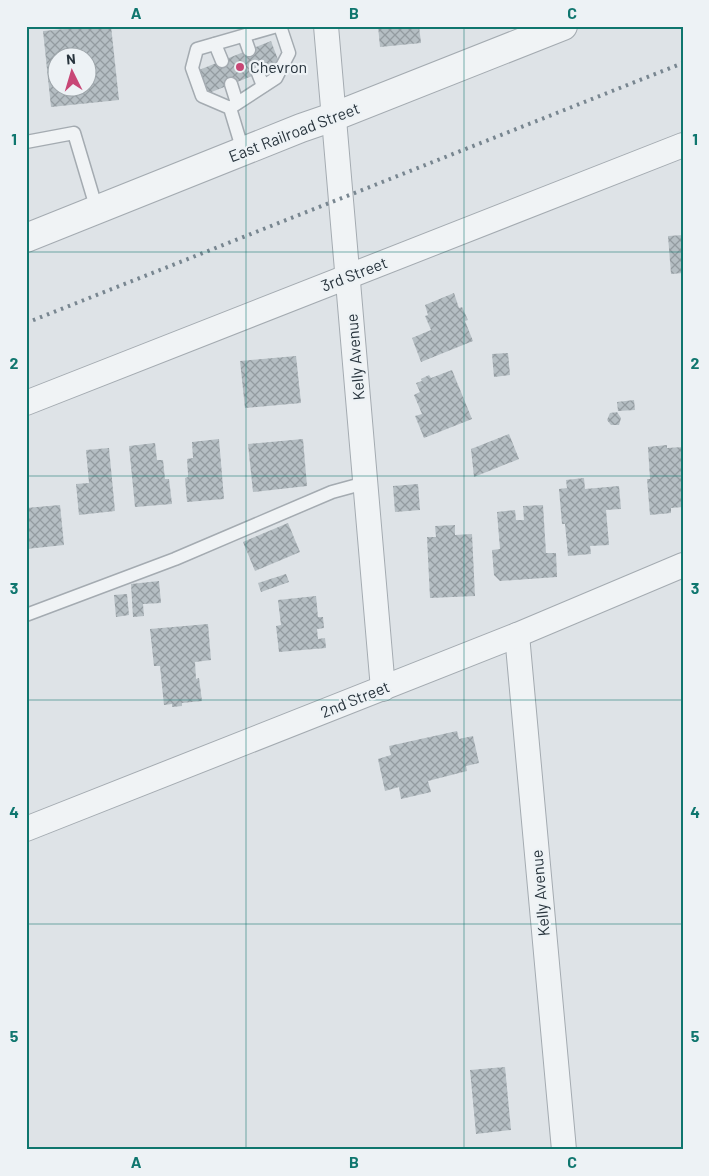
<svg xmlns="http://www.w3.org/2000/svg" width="709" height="1176" font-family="Barlow,sans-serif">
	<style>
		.building { fill: url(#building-cross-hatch); fill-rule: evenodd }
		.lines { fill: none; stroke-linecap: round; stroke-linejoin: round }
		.service-casing { stroke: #a4abb1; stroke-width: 15 }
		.minor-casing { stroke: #a4abb1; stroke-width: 26 }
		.tertiary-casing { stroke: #a4abb1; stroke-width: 30 }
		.service { stroke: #f0f3f5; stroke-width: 12 }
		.minor { stroke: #f0f3f5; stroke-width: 24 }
		.tertiary { stroke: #f0f3f5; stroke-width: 28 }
		.rail { stroke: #788690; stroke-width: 4; stroke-dasharray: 2.5 5; stroke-linecap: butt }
		.grid { fill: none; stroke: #0f766e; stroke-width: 1; stroke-opacity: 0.55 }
		.poi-dot { fill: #c84776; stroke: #edf2f5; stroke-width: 2 }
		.labels { text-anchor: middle; stroke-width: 4.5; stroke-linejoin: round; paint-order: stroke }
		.poi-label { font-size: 16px; fill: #28343d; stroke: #edf2f5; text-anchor: start }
		.street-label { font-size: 16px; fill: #28343d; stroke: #edf2f5 }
		.neatline { fill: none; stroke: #0f766e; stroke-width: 2 }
		.grid-label { font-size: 16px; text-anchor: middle; font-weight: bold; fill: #0f766e }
	</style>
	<defs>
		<pattern id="building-cross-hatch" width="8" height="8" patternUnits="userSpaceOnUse" patternTransform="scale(1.25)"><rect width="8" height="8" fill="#b5bec3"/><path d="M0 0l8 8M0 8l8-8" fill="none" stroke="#939ba0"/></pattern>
	</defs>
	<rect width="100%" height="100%" fill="#dee3e7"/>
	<g class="building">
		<path d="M 98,26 L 111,26 L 119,100 L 51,107 L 43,31 ZM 58,58 L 88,58 L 88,88 L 58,88 Z"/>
		<path d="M 378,26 L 419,26 L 421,43 L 380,47 Z"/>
		<path d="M 271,41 L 280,65 L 209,93 L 199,70 Z"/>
		<path d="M 683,235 L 683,273 L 671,274 L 668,236 Z"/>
		<path d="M 454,293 L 459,308 L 462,307 L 468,320 L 465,321 L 473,341 L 421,362 L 412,338 L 431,330 L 425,316 L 428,315 L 425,305 Z"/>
		<path d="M 508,353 L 510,375 L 494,377 L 492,354 Z"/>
		<path d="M 296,356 L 301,403 L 245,408 L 240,361 Z"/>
		<path d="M 452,370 L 472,419 L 424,438 L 415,416 L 422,414 L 414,395 L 420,392 L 416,383 L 422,381 L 421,379 L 429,375 L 431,378 Z"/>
		<path d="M 634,400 L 635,410 L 618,411 L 617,402 Z"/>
		<path d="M 617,412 L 621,418 L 619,425 L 611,425 L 607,420 L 610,413 Z"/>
		<path d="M 509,434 L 519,459 L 474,477 L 471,449 Z"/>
		<path d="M 219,439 L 224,499 L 187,502 L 185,478 L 188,477 L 188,474 L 187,459 L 193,458 L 192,442 Z"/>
		<path d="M 303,439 L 307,486 L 253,492 L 248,444 Z"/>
		<path d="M 155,443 L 157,460 L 163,460 L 165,479 L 169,479 L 172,504 L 135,507 L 129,446 Z"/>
		<path d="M 667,445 L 667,448 L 683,447 L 683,507 L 671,508 L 671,513 L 650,515 L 647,479 L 650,479 L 648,447 Z"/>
		<path d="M 109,448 L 115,511 L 79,515 L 76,484 L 89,483 L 86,450 Z"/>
		<path d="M 584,478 L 585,489 L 619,486 L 621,509 L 606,510 L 609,545 L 590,546 L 591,554 L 568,556 L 565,524 L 562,524 L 559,489 L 567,488 L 566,480 Z"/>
		<path d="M 418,484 L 420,510 L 395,512 L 393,486 Z"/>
		<path d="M 60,505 L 64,545 L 26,549 L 26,508 Z"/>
		<path d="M 543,505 L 546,553 L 556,553 L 557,577 L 500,581 L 494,575 L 492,550 L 500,549 L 497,512 L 515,510 L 516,520 L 524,520 L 523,506 Z"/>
		<path d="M 288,523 L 300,552 L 255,571 L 243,542 Z"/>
		<path d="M 455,525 L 455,535 L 472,534 L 475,596 L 430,598 L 427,537 L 436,537 L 435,526 Z"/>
		<path d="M 286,574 L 289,582 L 261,592 L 258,583 Z"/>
		<path d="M 159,581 L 161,603 L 143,604 L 144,616 L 133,617 L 131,584 Z"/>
		<path d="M 127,594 L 129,615 L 116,617 L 114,595 Z"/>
		<path d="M 316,596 L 318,617 L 323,617 L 324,628 L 317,629 L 318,639 L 325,638 L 326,648 L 279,652 L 276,626 L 281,625 L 278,600 Z"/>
		<path d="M 208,624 L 211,660 L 195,662 L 196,679 L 199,678 L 202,701 L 182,703 L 182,706 L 172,707 L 172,704 L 164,705 L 160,666 L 154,666 L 150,629 Z"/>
		<path d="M 457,731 L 459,739 L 473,736 L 479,763 L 466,766 L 467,771 L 428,781 L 431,792 L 401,799 L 399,787 L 385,791 L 378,759 L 391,755 L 389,746 Z"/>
		<path d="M 505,1067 L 511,1130 L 476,1134 L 470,1070 Z"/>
	</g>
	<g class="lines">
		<g class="service-casing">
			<g id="service">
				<path d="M 244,36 L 249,50"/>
				<path d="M 215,44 L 222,61"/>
				<path d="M 258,73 L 263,86"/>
				<path d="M 231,84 L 237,103"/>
				<path d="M 230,108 L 276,78 L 289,53 L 280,26"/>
				<path d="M 26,142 L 74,133 L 97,210"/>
				<path d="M 243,151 L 230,108 L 202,96 L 192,68 L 197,49 L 277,26"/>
				<path d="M 26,615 L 175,559 L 332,492 L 365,483"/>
			</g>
		</g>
		<g class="minor-casing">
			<g id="minor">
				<path d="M 326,26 L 383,689"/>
				<path d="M 26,403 L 683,145"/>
				<path d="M 517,635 L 564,1150"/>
				<path d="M 26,829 L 517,635 L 683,565"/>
			</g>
		</g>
		<g class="tertiary-casing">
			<path id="tertiary" d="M 26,238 L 301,128 L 333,117 L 563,26"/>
		</g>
		<use href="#service" class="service"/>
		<use href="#minor" class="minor"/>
		<use href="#tertiary" class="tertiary"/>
		<path class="rail" d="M 26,323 L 683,63"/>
	</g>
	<path class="grid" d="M 246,26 L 246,1150M 464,26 L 464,1150M 26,252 L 683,252M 26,476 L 683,476M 26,700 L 683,700M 26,924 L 683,924"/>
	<circle class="poi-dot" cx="240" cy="67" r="5"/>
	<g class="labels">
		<g class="poi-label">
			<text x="250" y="73">Chevron</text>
		</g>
		<g class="street-label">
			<text transform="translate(294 132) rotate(-21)" y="6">East Railroad Street</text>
			<text transform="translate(354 274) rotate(-21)" y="6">3rd Street</text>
			<text transform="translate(355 357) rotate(-95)" y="6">Kelly Avenue</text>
			<text transform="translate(355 699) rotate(-22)" y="6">2nd Street</text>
			<text transform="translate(540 893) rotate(-95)" y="6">Kelly Avenue</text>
		</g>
	</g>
	<rect width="709" height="1176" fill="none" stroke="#edf2f5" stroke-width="55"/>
	<g transform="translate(72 72) rotate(355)"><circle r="24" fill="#edf2f5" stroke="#9ea6ab"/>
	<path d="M0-4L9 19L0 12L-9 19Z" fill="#c84776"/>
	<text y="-8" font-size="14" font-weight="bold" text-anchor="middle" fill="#28343d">N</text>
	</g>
	<rect x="28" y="28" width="654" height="1120" class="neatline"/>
	<g class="grid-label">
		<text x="136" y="19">A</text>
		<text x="354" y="19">B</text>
		<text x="572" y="19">C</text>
		<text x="14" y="145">1</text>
		<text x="695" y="145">1</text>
		<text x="14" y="369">2</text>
		<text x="695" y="369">2</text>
		<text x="14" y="594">3</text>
		<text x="695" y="594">3</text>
		<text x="14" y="818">4</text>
		<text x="695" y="818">4</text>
		<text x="14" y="1042">5</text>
		<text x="695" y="1042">5</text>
		<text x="136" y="1168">A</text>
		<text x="354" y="1168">B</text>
		<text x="572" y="1168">C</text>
	</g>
</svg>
